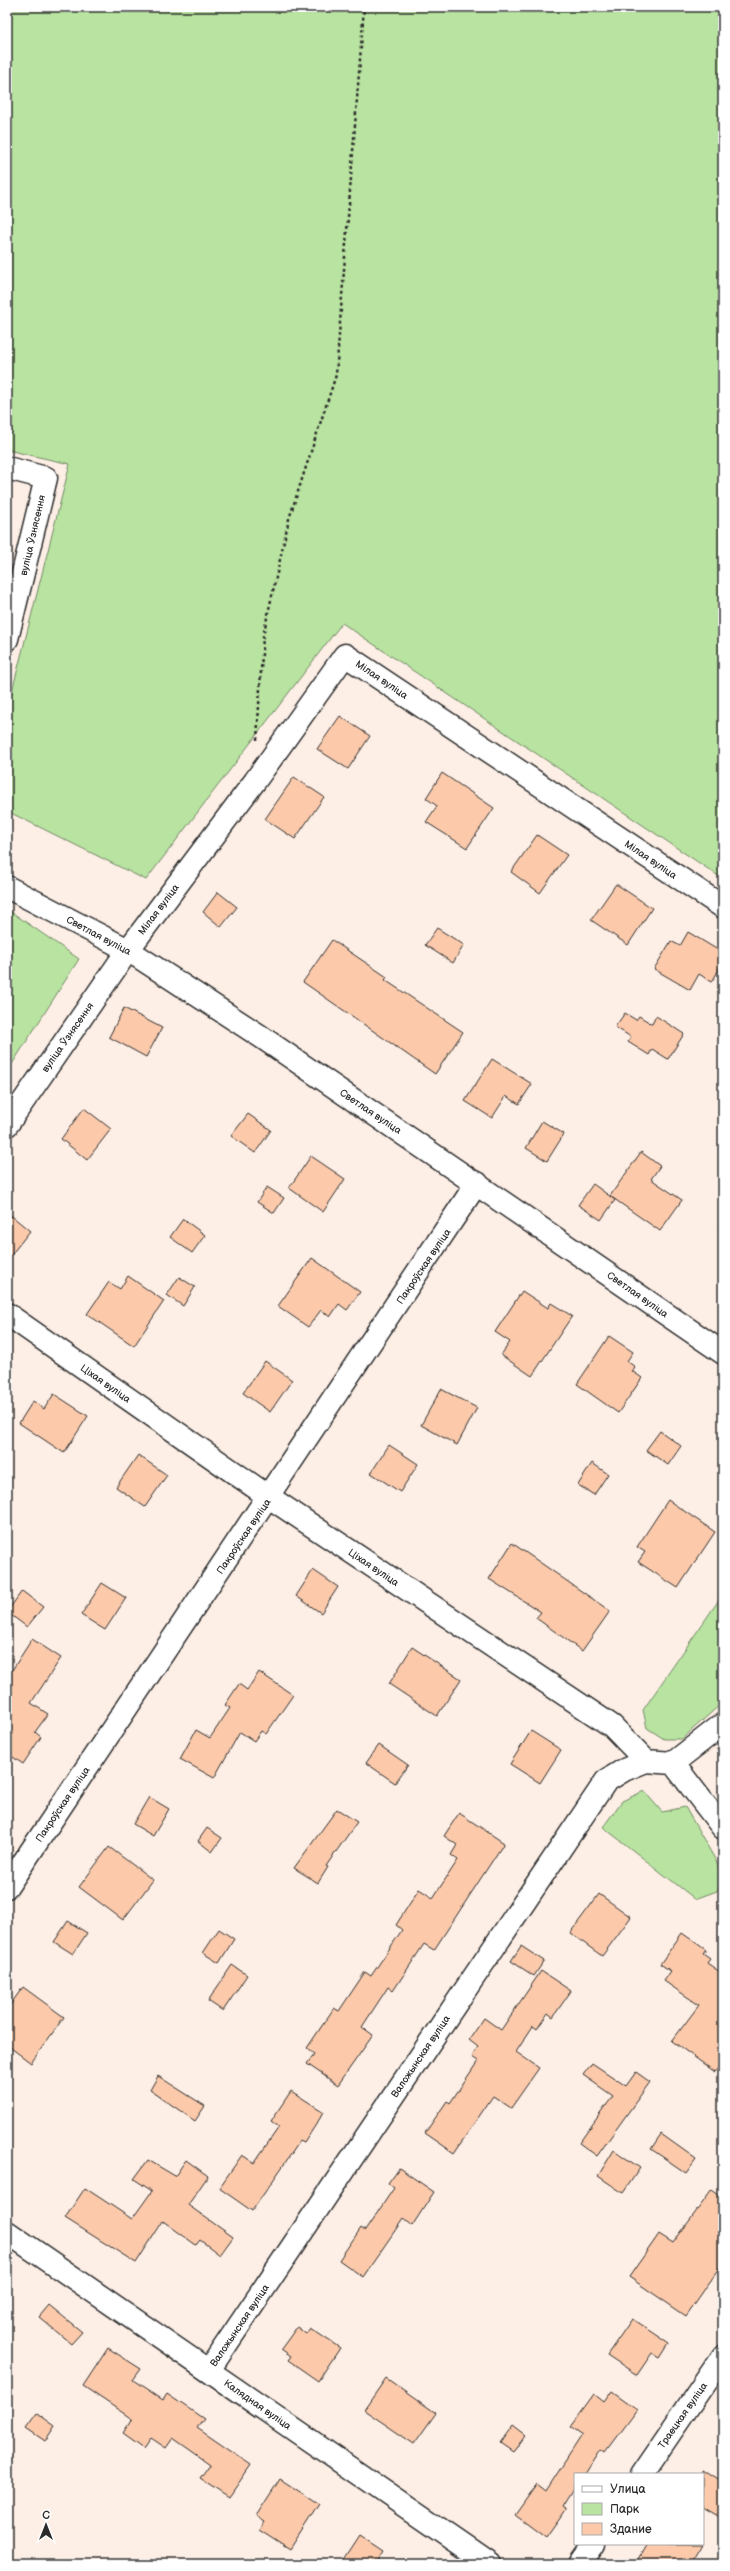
<svg xmlns="http://www.w3.org/2000/svg" width="730" height="2571" font-family="'Balsamiq Sans',sans-serif">
	<style>
		.green { fill: #b8e3a0; stroke: #728766 }
		.building { fill: #fccaab; stroke: #2b2b2b }
		.lines { fill: none; stroke-linecap: round; stroke-linejoin: round }
		.minor-casing { stroke: #2b2b2b; stroke-width: 25 }
		.path { stroke: #2b2b2b; stroke-width: 2.5; stroke-dasharray: 3 3; stroke-linecap: butt }
		.minor { stroke: #fff; stroke-width: 22 }
		.labels { text-anchor: middle; stroke-width: 3; stroke-linejoin: round; paint-order: stroke }
		.street-label { font-size: 10px; fill: #2b2b2b; stroke: #fff }
	</style>
	<rect width="100%" height="100%" fill="#feefe6"/>
	<filter id="ink" filterUnits="userSpaceOnUse"><feTurbulence type="fractalNoise" baseFrequency=".025" numOctaves="2"/><feDisplacementMap in="SourceGraphic" scale="8" xChannelSelector="R" yChannelSelector="G"/><feConvolveMatrix kernelMatrix="1 2 1 2 8 2 1 2 1" color-interpolation-filters="sRGB"/></filter>
	<g filter="url(#ink)">
		<g class="green">
			<path d="M 7,7 L 723,7 L 723,879 L 342,623 L 146,880 L 7,811 L 7,711 L 70,464 L 7,450 Z"/>
			<path d="M 7,909 L 79,959 L 7,1072 Z"/>
			<path d="M 723,1594 L 723,1702 L 682,1739 L 664,1739 L 647,1728 L 643,1710 Z"/>
			<path d="M 644,1791 L 662,1812 L 685,1807 L 723,1873 L 723,1879 L 717,1891 L 695,1899 L 603,1827 L 622,1801 Z"/>
		</g>
		<g class="building">
			<path d="M 340,716 L 370,736 L 348,769 L 317,749 Z"/>
			<path d="M 442,773 L 494,808 L 467,848 L 426,822 L 437,806 L 426,798 Z"/>
			<path d="M 294,777 L 324,797 L 295,839 L 265,819 Z"/>
			<path d="M 537,835 L 567,855 L 540,893 L 511,872 Z"/>
			<path d="M 616,884 L 652,908 L 628,945 L 591,920 Z"/>
			<path d="M 218,892 L 237,907 L 221,927 L 203,912 Z"/>
			<path d="M 437,928 L 464,945 L 453,963 L 425,945 Z"/>
			<path d="M 688,932 L 723,953 L 723,962 L 712,982 L 699,974 L 690,990 L 654,969 L 671,941 L 680,946 Z"/>
			<path d="M 332,940 L 387,977 L 385,980 L 463,1032 L 435,1074 L 303,982 Z"/>
			<path d="M 124,1008 L 162,1028 L 146,1057 L 109,1037 Z"/>
			<path d="M 625,1013 L 636,1020 L 639,1016 L 652,1024 L 656,1016 L 684,1034 L 668,1059 L 652,1049 L 649,1055 L 628,1042 L 631,1037 L 615,1027 Z"/>
			<path d="M 492,1059 L 532,1084 L 519,1104 L 506,1096 L 492,1118 L 465,1101 Z"/>
			<path d="M 84,1108 L 111,1129 L 87,1160 L 61,1139 Z"/>
			<path d="M 248,1114 L 271,1130 L 255,1153 L 231,1136 Z"/>
			<path d="M 542,1121 L 564,1134 L 547,1161 L 526,1148 Z"/>
			<path d="M 641,1152 L 660,1166 L 651,1179 L 682,1200 L 660,1231 L 610,1196 Z"/>
			<path d="M 311,1156 L 345,1179 L 323,1212 L 289,1188 Z"/>
			<path d="M 593,1184 L 615,1200 L 601,1220 L 578,1205 Z"/>
			<path d="M 267,1187 L 284,1198 L 274,1213 L 257,1202 Z"/>
			<path d="M 7,1212 L 30,1231 L 7,1260 Z"/>
			<path d="M 183,1219 L 205,1235 L 192,1253 L 170,1237 Z"/>
			<path d="M 312,1258 L 360,1292 L 347,1310 L 339,1304 L 330,1317 L 321,1310 L 308,1327 L 278,1306 Z"/>
			<path d="M 128,1276 L 164,1301 L 134,1346 L 87,1314 L 109,1282 L 120,1289 Z"/>
			<path d="M 179,1277 L 195,1287 L 183,1306 L 167,1295 Z"/>
			<path d="M 522,1291 L 548,1308 L 551,1303 L 572,1316 L 532,1376 L 501,1355 L 510,1342 L 495,1332 Z"/>
			<path d="M 609,1336 L 633,1352 L 627,1361 L 635,1367 L 632,1371 L 642,1378 L 618,1413 L 577,1384 Z"/>
			<path d="M 265,1361 L 292,1380 L 270,1412 L 243,1393 Z"/>
			<path d="M 441,1389 L 477,1408 L 457,1445 L 421,1425 Z"/>
			<path d="M 54,1394 L 88,1416 L 64,1453 L 19,1423 L 33,1401 L 44,1409 Z"/>
			<path d="M 660,1431 L 681,1446 L 668,1465 L 646,1450 Z"/>
			<path d="M 389,1445 L 418,1464 L 400,1492 L 371,1473 Z"/>
			<path d="M 138,1455 L 167,1475 L 145,1507 L 116,1487 Z"/>
			<path d="M 592,1463 L 608,1474 L 594,1495 L 578,1485 Z"/>
			<path d="M 668,1500 L 715,1532 L 678,1588 L 638,1562 L 645,1552 L 637,1547 Z"/>
			<path d="M 512,1543 L 610,1611 L 582,1651 L 536,1618 L 541,1612 L 489,1579 Z"/>
			<path d="M 313,1570 L 338,1587 L 321,1613 L 296,1596 Z"/>
			<path d="M 102,1583 L 126,1598 L 105,1630 L 81,1615 Z"/>
			<path d="M 22,1591 L 43,1607 L 27,1627 L 7,1612 Z"/>
			<path d="M 32,1639 L 61,1658 L 31,1703 L 48,1714 L 35,1732 L 41,1737 L 23,1764 L 7,1753 L 7,1678 Z"/>
			<path d="M 412,1647 L 461,1679 L 437,1716 L 389,1684 Z"/>
			<path d="M 259,1672 L 293,1695 L 266,1734 L 261,1731 L 254,1741 L 240,1732 L 214,1778 L 180,1759 L 196,1730 L 210,1738 L 230,1708 L 225,1705 L 239,1684 L 247,1690 Z"/>
			<path d="M 531,1731 L 561,1750 L 540,1783 L 510,1764 Z"/>
			<path d="M 379,1745 L 408,1765 L 395,1783 L 366,1763 Z"/>
			<path d="M 149,1797 L 169,1809 L 153,1836 L 133,1824 Z"/>
			<path d="M 337,1809 L 357,1822 L 326,1866 L 328,1867 L 318,1883 L 294,1868 Z"/>
			<path d="M 459,1813 L 504,1843 L 434,1950 L 424,1944 L 393,1991 L 388,1987 L 362,2027 L 373,2035 L 338,2085 L 307,2064 L 314,2054 L 307,2048 L 334,2008 L 339,2011 L 365,1972 L 371,1976 L 402,1930 L 396,1925 L 419,1889 L 433,1898 L 458,1860 L 451,1855 L 457,1845 L 444,1836 Z"/>
			<path d="M 207,1828 L 222,1838 L 212,1852 L 198,1841 Z"/>
			<path d="M 109,1847 L 153,1880 L 123,1920 L 79,1887 Z"/>
			<path d="M 599,1894 L 631,1917 L 602,1956 L 570,1933 Z"/>
			<path d="M 68,1921 L 87,1933 L 73,1954 L 54,1942 Z"/>
			<path d="M 219,1929 L 234,1939 L 219,1963 L 203,1953 Z"/>
			<path d="M 682,1933 L 706,1950 L 703,1954 L 710,1959 L 707,1963 L 723,1974 L 723,2062 L 715,2072 L 672,2041 L 699,2005 L 664,1981 L 671,1971 L 660,1964 Z"/>
			<path d="M 521,1946 L 544,1961 L 534,1976 L 511,1961 Z"/>
			<path d="M 232,1965 L 247,1975 L 223,2011 L 208,2001 Z"/>
			<path d="M 541,1971 L 571,1991 L 553,2017 L 548,2013 L 537,2029 L 533,2026 L 516,2052 L 539,2068 L 511,2108 L 493,2096 L 454,2153 L 425,2133 L 447,2101 L 450,2103 L 478,2061 L 472,2057 L 478,2047 L 469,2040 L 484,2018 L 501,2030 Z"/>
			<path d="M 23,1987 L 64,2017 L 31,2063 L 7,2045 L 7,2009 Z"/>
			<path d="M 592,2063 L 626,2086 L 636,2072 L 650,2082 L 597,2156 L 579,2143 L 613,2096 L 583,2075 Z"/>
			<path d="M 158,2076 L 205,2106 L 195,2121 L 150,2090 Z"/>
			<path d="M 291,2091 L 324,2112 L 304,2143 L 300,2141 L 252,2211 L 219,2188 L 242,2155 L 254,2163 L 279,2127 L 271,2121 Z"/>
			<path d="M 661,2134 L 696,2159 L 686,2173 L 651,2149 Z"/>
			<path d="M 614,2150 L 640,2168 L 623,2193 L 598,2176 Z"/>
			<path d="M 148,2160 L 175,2176 L 186,2160 L 208,2176 L 188,2205 L 233,2237 L 220,2255 L 200,2240 L 196,2245 L 163,2221 L 136,2263 L 65,2218 L 85,2188 L 132,2219 L 152,2191 L 134,2179 Z"/>
			<path d="M 399,2168 L 434,2192 L 412,2226 L 403,2219 L 363,2277 L 339,2260 L 361,2228 L 365,2231 L 394,2188 L 388,2183 Z"/>
			<path d="M 712,2190 L 723,2198 L 723,2263 L 686,2316 L 629,2277 L 659,2234 L 673,2243 Z"/>
			<path d="M 49,2305 L 82,2332 L 71,2344 L 39,2317 Z"/>
			<path d="M 632,2319 L 669,2344 L 660,2358 L 652,2353 L 637,2375 L 607,2355 Z"/>
			<path d="M 297,2327 L 306,2334 L 310,2328 L 340,2348 L 318,2381 L 288,2360 L 291,2356 L 281,2349 Z"/>
			<path d="M 108,2348 L 141,2369 L 133,2380 L 163,2400 L 167,2394 L 204,2419 L 197,2428 L 251,2465 L 229,2497 L 200,2478 L 210,2464 L 173,2438 L 166,2448 L 151,2438 L 144,2448 L 123,2433 L 132,2419 L 83,2386 Z"/>
			<path d="M 386,2378 L 436,2413 L 414,2444 L 364,2410 Z"/>
			<path d="M 612,2391 L 637,2409 L 605,2452 L 601,2449 L 585,2474 L 575,2474 L 575,2489 L 565,2505 L 568,2507 L 546,2538 L 515,2515 L 537,2484 L 546,2491 L 582,2435 L 570,2427 L 594,2394 L 604,2402 Z"/>
			<path d="M 37,2413 L 55,2426 L 45,2441 L 26,2428 Z"/>
			<path d="M 513,2425 L 526,2435 L 513,2452 L 500,2443 Z"/>
			<path d="M 703,2469 L 723,2482 L 723,2519 L 703,2507 Z"/>
			<path d="M 280,2479 L 319,2504 L 290,2549 L 259,2529 L 264,2521 L 256,2516 Z"/>
			<path d="M 360,2535 L 384,2551 L 376,2564 L 341,2564 Z"/>
			<path d="M 647,2544 L 702,2544 L 690,2564 L 635,2564 Z"/>
		</g>
		<g class="lines">
			<g class="minor-casing">
				<g id="minor">
					<path d="M 7,468 L 46,478 L 7,639"/>
					<path d="M 7,887 L 128,950 L 260,1036 L 723,1353"/>
					<path d="M 7,1125 L 128,950 L 255,781 L 345,655 L 723,907"/>
					<path d="M 7,1314 L 269,1497 L 612,1726 L 646,1761 L 673,1763 L 723,1828"/>
					<path d="M 673,1763 L 723,1724"/>
					<path d="M 7,1887 L 477,1183"/>
					<path d="M 7,2232 L 489,2564"/>
					<path d="M 209,2370 L 606,1781 L 624,1770 L 646,1761"/>
					<path d="M 642,2474 L 723,2356"/>
					<path d="M 580,2564 L 594,2544"/>
				</g>
			</g>
			<path class="path" d="M 257,740 L 263,636 L 289,519 L 336,375 L 364,7"/>
			<use href="#minor" class="minor"/>
		</g>
	</g>
	<g class="labels">
		<g class="street-label">
			<text transform="translate(32 535) rotate(-77)" y="4">вуліца Ўзнясення</text>
			<text transform="translate(382 679) rotate(34)" y="4">Мілая вуліца</text>
			<text transform="translate(651 859) rotate(34)" y="4">Мілая вуліца</text>
			<text transform="translate(158 909) rotate(-53)" y="4">Мілая вуліца</text>
			<text transform="translate(99 935) rotate(28)" y="4">Светлая вуліца</text>
			<text transform="translate(67 1037) rotate(-55)" y="4">вуліца Ўзнясення</text>
			<text transform="translate(371 1111) rotate(34)" y="4">Светлая вуліца</text>
			<text transform="translate(423 1266) rotate(-56)" y="4">Пакроўская вуліца</text>
			<text transform="translate(638 1294) rotate(35)" y="4">Светлая вуліца</text>
			<text transform="translate(106 1383) rotate(35)" y="4">Ціхая вуліца</text>
			<text transform="translate(243 1536) rotate(-56)" y="4">Пакроўская вуліца</text>
			<text transform="translate(374 1567) rotate(34)" y="4">Ціхая вуліца</text>
			<text transform="translate(62 1804) rotate(-56)" y="4">Пакроўская вуліца</text>
			<text transform="translate(420 2056) rotate(-56)" y="4">Валожынская вуліца</text>
			<text transform="translate(239 2325) rotate(-56)" y="4">Валожынская вуліца</text>
			<text transform="translate(258 2404) rotate(35)" y="4">Калядная вуліца</text>
			<text transform="translate(682 2415) rotate(-55)" y="4">Траецкая вуліца</text>
		</g>
	</g>
	<rect width="730" height="2571" fill="none" stroke="#fff" stroke-width="24"/>
	<rect x="12" y="12" width="706" height="2547" fill="none" stroke="#2b2b2b" stroke-width="1.5" filter="url(#ink)"/>
	<rect x="574" y="2473" width="130" height="72" fill="#ffffff" stroke="#aaaaaa"/>
	<rect x="582" y="2486" width="20" height="6" fill="#ffffff" stroke="#aaaaaa"/>
	<text x="610" y="2493" font-size="12" fill="#2b2b2b">Улица</text>
	<rect x="582" y="2503" width="20" height="12" fill="#b8e3a0" stroke="#aaaaaa"/>
	<text x="610" y="2513" font-size="12" fill="#2b2b2b">Парк</text>
	<rect x="582" y="2523" width="20" height="12" fill="#fccaab" stroke="#aaaaaa"/>
	<text x="610" y="2533" font-size="12" fill="#2b2b2b">Здание</text>
	<g transform="translate(46 2525)" stroke="#ffffff" stroke-width="3" paint-order="stroke">
	<path d="M0-3L7 15L0 10L-7 15Z" fill="#2b2b2b"/>
	<text y="-6" font-size="11" font-weight="bold" text-anchor="middle" fill="#2b2b2b">С</text>
	</g>
</svg>
